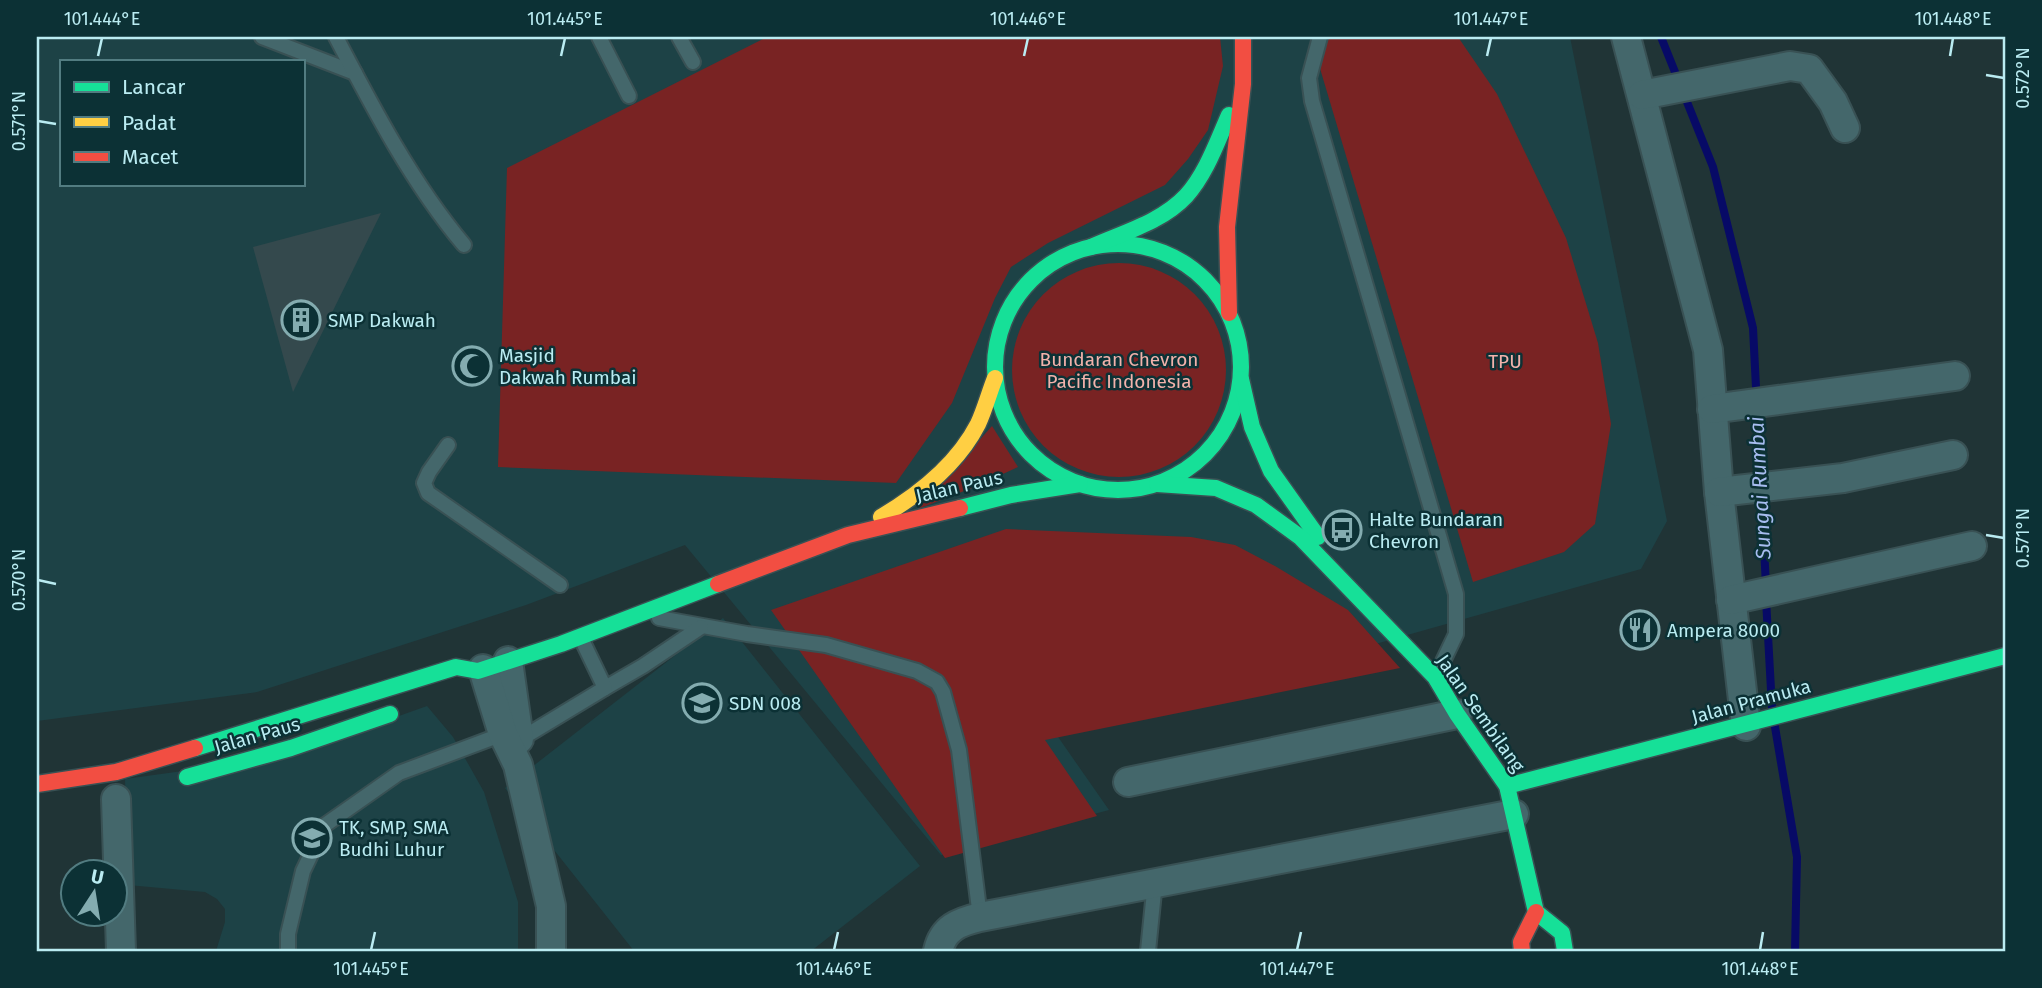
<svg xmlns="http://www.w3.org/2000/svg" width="2042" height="988" font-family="'Fira Sans',sans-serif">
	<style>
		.built { fill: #1d4246; fill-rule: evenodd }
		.green { fill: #792323 }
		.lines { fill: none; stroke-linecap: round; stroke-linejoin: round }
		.stream { stroke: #070a66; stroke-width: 8 }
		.building { fill: #34494d }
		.lane-casing { stroke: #395154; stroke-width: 18 }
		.street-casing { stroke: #395154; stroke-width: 32 }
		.fast-casing { stroke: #395154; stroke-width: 19 }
		.slow-casing { stroke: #395154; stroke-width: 19 }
		.jam-casing { stroke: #395154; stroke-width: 19 }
		.lane { stroke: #44676b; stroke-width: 14 }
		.street { stroke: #44676b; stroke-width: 28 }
		.fast { stroke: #16e098; stroke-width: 16 }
		.slow { stroke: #ffcf43; stroke-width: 16 }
		.jam { stroke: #f24e42; stroke-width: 16 }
		.ticks { fill: none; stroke: #baecf2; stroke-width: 2.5 }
		.labels { text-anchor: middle; stroke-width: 5; stroke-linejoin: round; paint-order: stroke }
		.poi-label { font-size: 19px; fill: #baecf2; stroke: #0c3135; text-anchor: start }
		.park-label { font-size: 19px; fill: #f2b2ab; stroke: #0c3135 }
		.street-label { font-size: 19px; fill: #baecf2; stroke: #0c3135 }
		.water-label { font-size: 21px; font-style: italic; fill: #a7bdf0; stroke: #0c3135 }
		.neatline { fill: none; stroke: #baecf2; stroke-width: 2.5 }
		.ticks-label { font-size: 18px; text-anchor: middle; fill: #baecf2 }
	</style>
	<rect width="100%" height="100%" fill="#203436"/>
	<g class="built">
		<path d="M 37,37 L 1570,37 L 1667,521 L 1641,569 L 1056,734 L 1109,810 L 941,855 L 685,545 L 526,605 L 257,692 L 37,721 ZM 61,61 L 303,61 L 303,184 L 61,184 Z"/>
		<path d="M 723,618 L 920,866 L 811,951 L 634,951 L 505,788 Z"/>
		<path d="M 427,706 L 453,737 L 484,792 L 518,902 L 518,951 L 216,951 L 225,922 L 225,909 L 217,899 L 205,892 L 128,885 L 125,779 L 284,757 Z"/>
	</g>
	<g class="green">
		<path d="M 767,37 L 1220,37 L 1223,66 L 1208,130 L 1188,159 L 1165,185 L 1048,243 L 1011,267 L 995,298 L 952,403 L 896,483 L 498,467 L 507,168 Z"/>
		<path d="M 1326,37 L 1458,37 L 1497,94 L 1566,238 L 1598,343 L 1611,424 L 1595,524 L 1564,552 L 1473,582 L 1316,55 Z"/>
		<circle cx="1119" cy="370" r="107"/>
		<path d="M 992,426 L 1018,467 L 977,486 L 918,509 Z"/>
		<path d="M 1006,529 L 1191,537 L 1235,545 L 1275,566 L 1348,610 L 1400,668 L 1045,740 L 1097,816 L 945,858 L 771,610 Z"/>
	</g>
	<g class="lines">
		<g class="stream">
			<path d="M 1661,37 L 1713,167 L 1753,328 L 1766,586"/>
			<path d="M 1766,599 L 1772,708"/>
			<path d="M 1775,727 L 1797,857 L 1795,951"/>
		</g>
	</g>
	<path class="building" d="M 381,213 L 293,392 L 253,247 Z"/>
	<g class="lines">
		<g class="lane-casing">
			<g id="lane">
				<path d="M 262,37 L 355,73"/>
				<path d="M 336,37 C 373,108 412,183 464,245"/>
				<path d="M 599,37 L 629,96"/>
				<path d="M 679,37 L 693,62"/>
				<path d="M 1320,37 L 1309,78 L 1312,101 L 1456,594 L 1456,634 L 1436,676"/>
				<path d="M 448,445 L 429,472 L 424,483 L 428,493 L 560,585"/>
				<path d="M 659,618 L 747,634 L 826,645 L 917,671 L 937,682 L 943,692 L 959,750 L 980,917"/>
				<path d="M 605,688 L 643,666 L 701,627"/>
				<path d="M 519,740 L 605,688 L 581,638"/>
				<path d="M 288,951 L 288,934 L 303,871 L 325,825 L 399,773 L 503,734"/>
				<path d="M 1148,951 L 1155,882"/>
			</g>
		</g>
		<g class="street-casing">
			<g id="street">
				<path d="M 1626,37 L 1708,350 L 1719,492 L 1746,726"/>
				<path d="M 1642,95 L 1790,66 L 1809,69 L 1833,102 L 1845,128"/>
				<path d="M 1712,409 L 1955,376"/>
				<path d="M 1719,492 L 1843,478 L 1953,455"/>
				<path d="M 1731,600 L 1972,546"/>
				<path d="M 508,661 L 519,739"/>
				<path d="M 483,669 L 503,734 L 518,765 L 551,906 L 551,951"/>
				<path d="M 1128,782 L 1457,714"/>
				<path d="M 116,799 L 121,951"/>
				<path d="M 938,951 C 943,928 959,922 980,917 L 1514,814"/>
			</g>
		</g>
		<g class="fast-casing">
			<g id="fast">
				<circle cx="1118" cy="367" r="123"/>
				<path d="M 1091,247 C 1122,233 1162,222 1186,196 C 1206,174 1217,142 1229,115"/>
				<path d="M 1241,379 L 1252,427 L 1271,471 L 1318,537"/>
				<path d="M 1157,484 L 1216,488 L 1256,505 L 1300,537 L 1435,677 L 1457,714 L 1507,786 L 1536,912 L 1562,933 L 1565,951"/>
				<path d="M 960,508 L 1011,495 L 1080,484"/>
				<path d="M 195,748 L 456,667 L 478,671 L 561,644 L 718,584"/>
				<path d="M 187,777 L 291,748 L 390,714"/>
				<path d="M 1507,786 C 1673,744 1839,699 2005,656"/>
			</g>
		</g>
		<g class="slow-casing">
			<path id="slow" d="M 881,517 C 920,494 957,465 978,424 C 985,409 989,393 995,378"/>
		</g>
		<g class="jam-casing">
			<g id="jam">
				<path d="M 1229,313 L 1227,227 L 1243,84 L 1243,37"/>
				<path d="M 718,584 L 848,535 L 960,508"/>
				<path d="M 37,784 L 116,772 L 195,748"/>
				<path d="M 1522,951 L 1521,942 L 1536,912"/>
			</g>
		</g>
		<use href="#lane" class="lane"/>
		<use href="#street" class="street"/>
		<use href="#fast" class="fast"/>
		<use href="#slow" class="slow"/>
		<use href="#jam" class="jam"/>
	</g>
	<path class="ticks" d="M 98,56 L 102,38M 561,56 L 565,38M 1024,56 L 1028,38M 1487,56 L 1491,38M 1950,56 L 1953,38M 1986,75 L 2004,78M 38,121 L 56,124M 1986,535 L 2004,538M 38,580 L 56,584M 371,950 L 375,932M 834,950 L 838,932M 1297,950 L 1301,932M 1760,950 L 1763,932"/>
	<defs>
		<g id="building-ring" transform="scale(2.0125)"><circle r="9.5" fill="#0c3135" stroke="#84acb0" stroke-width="1.5"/><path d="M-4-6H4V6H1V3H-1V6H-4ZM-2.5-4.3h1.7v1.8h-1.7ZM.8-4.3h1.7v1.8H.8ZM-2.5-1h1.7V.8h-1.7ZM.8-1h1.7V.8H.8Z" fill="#84acb0"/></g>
		<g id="mosque-ring" transform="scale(2.0125)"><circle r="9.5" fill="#0c3135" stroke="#84acb0" stroke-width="1.5"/><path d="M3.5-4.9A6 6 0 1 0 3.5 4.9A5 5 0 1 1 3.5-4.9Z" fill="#84acb0"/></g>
		<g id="bus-ring" transform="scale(2.0125)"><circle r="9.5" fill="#0c3135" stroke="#84acb0" stroke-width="1.5"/><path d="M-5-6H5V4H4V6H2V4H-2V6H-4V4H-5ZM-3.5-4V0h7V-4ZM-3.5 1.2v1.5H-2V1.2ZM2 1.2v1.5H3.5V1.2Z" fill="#84acb0"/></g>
		<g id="restaurant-ring" transform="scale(2.0125)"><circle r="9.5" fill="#0c3135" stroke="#84acb0" stroke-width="1.5"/><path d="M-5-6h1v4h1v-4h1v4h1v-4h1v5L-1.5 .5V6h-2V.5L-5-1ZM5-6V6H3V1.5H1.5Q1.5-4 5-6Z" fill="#84acb0"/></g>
		<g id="school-ring" transform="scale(2.0125)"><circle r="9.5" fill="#0c3135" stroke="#84acb0" stroke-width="1.5"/><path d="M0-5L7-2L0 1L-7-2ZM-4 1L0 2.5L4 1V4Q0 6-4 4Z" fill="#84acb0"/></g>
	</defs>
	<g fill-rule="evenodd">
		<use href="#building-ring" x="301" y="320"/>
		<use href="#mosque-ring" x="472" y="366"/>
		<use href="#bus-ring" x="1342" y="530"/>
		<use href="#restaurant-ring" x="1640" y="630"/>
		<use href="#school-ring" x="702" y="703"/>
		<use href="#school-ring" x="312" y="838"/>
	</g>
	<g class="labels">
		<g class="poi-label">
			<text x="328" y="327">SMP Dakwah</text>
			<text x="499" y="362">Masjid<tspan x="499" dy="22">Dakwah Rumbai</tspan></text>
			<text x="1369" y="526">Halte Bundaran<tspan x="1369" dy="22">Chevron</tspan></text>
			<text x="1667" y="637">Ampera 8000</text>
			<text x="729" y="710">SDN 008</text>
			<text x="339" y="834">TK, SMP, SMA<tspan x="339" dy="22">Budhi Luhur</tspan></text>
		</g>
		<g class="park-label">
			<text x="1119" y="366">Bundaran Chevron<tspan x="1119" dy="22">Pacific Indonesia</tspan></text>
			<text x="1505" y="368">TPU</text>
		</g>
		<g class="street-label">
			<text transform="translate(959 486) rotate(-13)" y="7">Jalan Paus</text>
			<text transform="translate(1751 701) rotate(-15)" y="7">Jalan Pramuka</text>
			<text transform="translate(1481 713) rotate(55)" y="7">Jalan Sembilang</text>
			<text transform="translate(257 735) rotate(-16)" y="7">Jalan Paus</text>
		</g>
		<g class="water-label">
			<text transform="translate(1760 488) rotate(-93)" y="7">Sungai Rumbai</text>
		</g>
	</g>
	<rect width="2042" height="988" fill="none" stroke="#0c3135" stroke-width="77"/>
	<rect x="60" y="60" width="245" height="126" fill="#0c3135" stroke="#527c81" stroke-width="2"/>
	<rect x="74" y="82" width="35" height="10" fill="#16e098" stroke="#527c81" stroke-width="2"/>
	<text x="122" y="94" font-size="21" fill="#baecf2">Lancar</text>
	<rect x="74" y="117" width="35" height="10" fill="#ffcf43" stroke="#527c81" stroke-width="2"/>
	<text x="122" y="130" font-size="21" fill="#baecf2">Padat</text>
	<rect x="74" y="152" width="35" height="10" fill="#f24e42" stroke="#527c81" stroke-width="2"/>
	<text x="122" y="164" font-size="21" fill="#baecf2">Macet</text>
	<g transform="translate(94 893) rotate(12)"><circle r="33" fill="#0c3135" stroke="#527c81" stroke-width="2"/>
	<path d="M0-5L12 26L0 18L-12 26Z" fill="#84acb0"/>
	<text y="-10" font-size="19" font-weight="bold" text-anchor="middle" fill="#baecf2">U</text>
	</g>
	<rect x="38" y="38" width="1966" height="912" class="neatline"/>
	<g class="ticks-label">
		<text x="102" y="25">101.444°E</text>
		<text x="565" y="25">101.445°E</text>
		<text x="1028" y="25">101.446°E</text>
		<text x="1491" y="25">101.447°E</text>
		<text x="1953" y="25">101.448°E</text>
		<text transform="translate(2023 78) rotate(-90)" y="6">0.572°N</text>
		<text transform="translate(19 121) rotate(-90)" y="6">0.571°N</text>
		<text transform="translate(2023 538) rotate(-90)" y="6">0.571°N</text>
		<text transform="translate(19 580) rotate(-90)" y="6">0.570°N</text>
		<text x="371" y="975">101.445°E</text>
		<text x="834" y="975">101.446°E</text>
		<text x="1297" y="975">101.447°E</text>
		<text x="1760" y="975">101.448°E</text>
	</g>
</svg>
